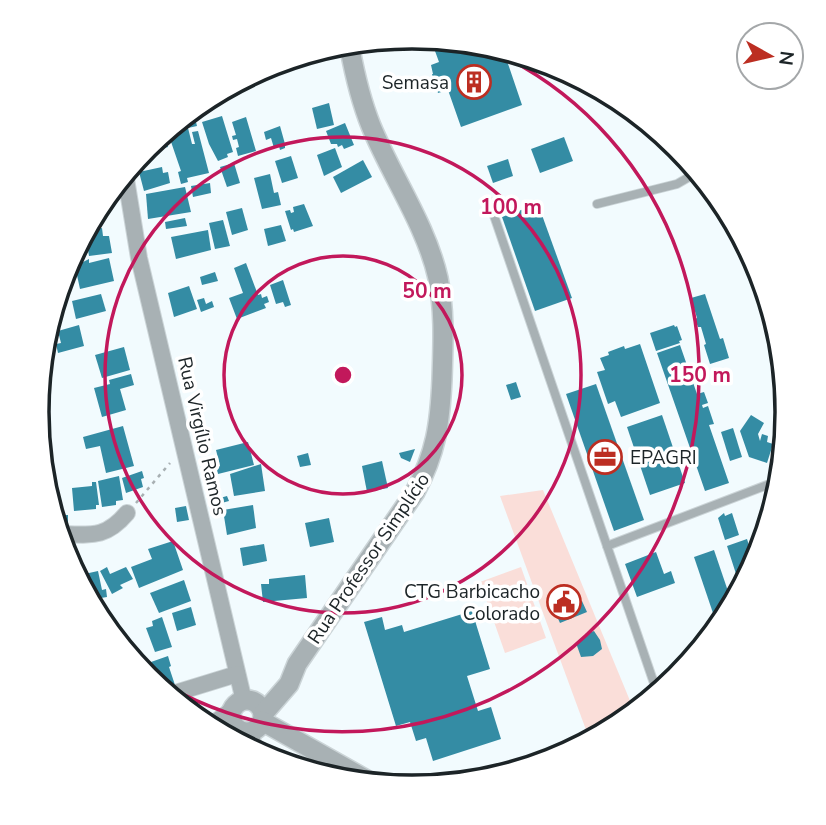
<svg xmlns="http://www.w3.org/2000/svg" width="826" height="825" font-family="'Nunito Sans',sans-serif">
	<style>
		.green { fill: #faded9 }
		.building { fill: #348ca4 }
		.lines { fill: none; stroke-linecap: round; stroke-linejoin: round }
		.service-casing { stroke: #cbd4d7; stroke-width: 10 }
		.minor-casing { stroke: #cbd4d7; stroke-width: 18 }
		.tertiary-casing { stroke: #cbd4d7; stroke-width: 22 }
		.path { stroke: #a8b0b3; stroke-width: 2.5; stroke-dasharray: 3.5 5; stroke-linecap: butt }
		.service { stroke: #a8b1b4; stroke-width: 8 }
		.minor { stroke: #a8b1b4; stroke-width: 16 }
		.tertiary { stroke: #a8b1b4; stroke-width: 19 }
		.ring { fill: none; stroke: #c2185b; stroke-width: 3.5 }
		.labels { text-anchor: middle; stroke-width: 7; stroke-linejoin: round; paint-order: stroke }
		.poi-label { font-size: 19px; fill: #1c2427; stroke: #fff; text-anchor: end }
		.street-label { font-size: 19px; fill: #1c2427; stroke: #fff }
		.rim { fill: none; stroke: #1c2427; stroke-width: 3.5 }
		.centre { fill: #c2185b; stroke: #fff; stroke-width: 3.5 }
		.ring-label { font-size: 21px; text-anchor: middle; font-weight: bold; fill: #c2185b; stroke: #fff; stroke-width: 7; stroke-linejoin: round; paint-order: stroke }
	</style>
	<rect width="100%" height="100%" fill="#f2fbfe"/>
	<g class="green">
		<path d="M 543,490 L 633,708 L 589,738 L 500,496 Z"/>
		<path d="M 521,567 L 546,638 L 505,653 L 480,582 Z"/>
	</g>
	<g class="building">
		<path d="M 431,40 L 505,55 L 522,105 L 461,127 L 448,90 L 438,93 L 432,74 L 433,74 L 431,65 L 439,62 Z"/>
		<path d="M 329,103 L 334,125 L 317,129 L 312,108 Z"/>
		<path d="M 222,116 L 233,152 L 227,154 L 228,157 L 218,161 L 209,144 L 202,122 Z"/>
		<path d="M 246,117 L 256,151 L 238,156 L 236,148 L 239,147 L 237,139 L 233,140 L 232,136 L 236,135 L 232,122 Z"/>
		<path d="M 195,118 L 197,126 L 188,128 L 192,144 L 195,144 L 192,132 L 198,131 L 209,173 L 187,178 L 188,182 L 181,184 L 178,172 L 181,171 L 168,133 L 186,121 Z"/>
		<path d="M 345,123 L 354,145 L 344,149 L 342,145 L 338,147 L 337,144 L 331,144 L 326,131 Z"/>
		<path d="M 280,126 L 285,144 L 285,148 L 280,150 L 279,146 L 274,148 L 271,138 L 266,140 L 264,132 Z"/>
		<path d="M 165,135 L 168,147 L 143,153 L 148,147 Z"/>
		<path d="M 564,137 L 573,161 L 540,173 L 531,149 Z"/>
		<path d="M 335,148 L 342,167 L 324,176 L 317,155 Z"/>
		<path d="M 291,156 L 298,178 L 282,183 L 275,161 Z"/>
		<path d="M 508,159 L 513,176 L 493,183 L 487,166 Z"/>
		<path d="M 363,160 L 372,177 L 341,193 L 333,177 Z"/>
		<path d="M 234,163 L 240,183 L 227,187 L 220,167 Z"/>
		<path d="M 162,167 L 163,173 L 168,172 L 170,183 L 144,191 L 139,172 Z"/>
		<path d="M 270,174 L 274,193 L 278,192 L 281,205 L 262,209 L 254,178 Z"/>
		<path d="M 210,183 L 211,193 L 193,197 L 191,186 Z"/>
		<path d="M 185,187 L 191,212 L 148,219 L 146,194 Z"/>
		<path d="M 304,204 L 313,226 L 294,232 L 293,229 L 291,230 L 285,211 L 290,210 L 291,213 L 294,212 L 293,207 Z"/>
		<path d="M 538,204 L 572,298 L 535,311 L 502,217 Z"/>
		<path d="M 242,208 L 248,230 L 232,235 L 226,212 Z"/>
		<path d="M 185,218 L 187,226 L 166,229 L 165,222 Z"/>
		<path d="M 223,220 L 230,246 L 215,249 L 209,223 Z"/>
		<path d="M 281,225 L 286,241 L 268,246 L 264,229 Z"/>
		<path d="M 102,228 L 103,236 L 109,236 L 112,253 L 89,256 L 86,238 L 92,230 Z"/>
		<path d="M 208,230 L 211,250 L 176,259 L 171,237 Z"/>
		<path d="M 109,258 L 114,281 L 80,289 L 75,266 L 89,259 L 89,263 Z"/>
		<path d="M 246,263 L 258,295 L 261,294 L 262,298 L 267,296 L 269,302 L 264,304 L 266,308 L 237,319 L 229,298 L 243,293 L 234,268 Z"/>
		<path d="M 215,272 L 218,281 L 202,285 L 200,277 Z"/>
		<path d="M 283,280 L 291,305 L 285,307 L 283,302 L 276,304 L 270,285 Z"/>
		<path d="M 189,286 L 197,309 L 174,317 L 168,293 Z"/>
		<path d="M 101,294 L 106,311 L 76,319 L 72,301 Z"/>
		<path d="M 705,294 L 720,339 L 723,338 L 729,358 L 710,364 L 704,345 L 706,344 L 701,327 L 698,327 L 695,319 L 697,318 L 691,298 Z"/>
		<path d="M 204,298 L 206,304 L 212,301 L 214,307 L 201,312 L 197,300 Z"/>
		<path d="M 79,325 L 84,346 L 58,353 L 56,344 L 61,343 L 58,331 Z"/>
		<path d="M 674,325 L 675,327 L 677,326 L 682,340 L 679,341 L 680,343 L 656,351 L 650,333 Z"/>
		<path d="M 640,344 L 660,403 L 621,417 L 615,401 L 608,404 L 597,372 L 605,370 L 600,358 L 609,355 L 608,352 L 624,346 L 625,349 Z"/>
		<path d="M 680,345 L 697,394 L 704,392 L 708,403 L 702,405 L 703,408 L 708,406 L 714,424 L 709,425 L 729,483 L 705,491 L 657,353 Z"/>
		<path d="M 124,347 L 130,370 L 102,378 L 95,355 Z"/>
		<path d="M 131,374 L 134,385 L 120,389 L 126,410 L 102,417 L 94,388 L 110,384 L 109,380 Z"/>
		<path d="M 516,382 L 521,397 L 511,400 L 506,385 Z"/>
		<path d="M 596,384 L 644,520 L 614,531 L 566,394 Z"/>
		<path d="M 662,415 L 685,483 L 650,495 L 627,427 Z"/>
		<path d="M 751,415 L 764,423 L 758,434 L 760,441 L 762,434 L 768,436 L 767,442 L 773,444 L 767,463 L 749,457 L 740,431 Z"/>
		<path d="M 123,426 L 134,466 L 106,473 L 100,446 L 86,449 L 83,437 Z"/>
		<path d="M 733,428 L 742,457 L 730,461 L 721,432 Z"/>
		<path d="M 248,442 L 254,465 L 218,474 L 216,466 L 220,466 L 216,450 Z"/>
		<path d="M 415,449 L 410,462 L 401,458 L 399,453 Z"/>
		<path d="M 308,453 L 311,465 L 300,467 L 297,456 Z"/>
		<path d="M 382,461 L 388,488 L 367,492 L 362,466 Z"/>
		<path d="M 261,464 L 265,491 L 234,496 L 230,474 Z"/>
		<path d="M 142,471 L 144,478 L 141,479 L 143,487 L 126,493 L 122,478 Z"/>
		<path d="M 119,476 L 123,500 L 116,501 L 116,505 L 102,507 L 98,481 Z"/>
		<path d="M 92,482 L 96,482 L 99,505 L 96,505 L 96,509 L 74,511 L 72,488 L 92,486 Z"/>
		<path d="M 227,496 L 229,501 L 214,505 L 213,500 Z"/>
		<path d="M 253,505 L 256,528 L 227,535 L 223,510 Z"/>
		<path d="M 186,506 L 189,520 L 177,522 L 175,508 Z"/>
		<path d="M 724,513 L 725,516 L 732,513 L 739,535 L 725,540 L 718,518 Z"/>
		<path d="M 58,515 L 68,515 L 68,530 L 61,530 Z"/>
		<path d="M 329,518 L 334,542 L 310,547 L 305,523 Z"/>
		<path d="M 747,539 L 755,564 L 744,581 L 742,575 L 737,577 L 727,546 Z"/>
		<path d="M 173,541 L 183,570 L 139,588 L 131,567 L 152,559 L 148,549 Z"/>
		<path d="M 264,544 L 267,561 L 243,566 L 240,548 Z"/>
		<path d="M 714,550 L 731,600 L 722,614 L 714,616 L 694,557 Z"/>
		<path d="M 656,552 L 664,574 L 671,571 L 675,583 L 637,597 L 625,564 Z"/>
		<path d="M 107,567 L 110,574 L 126,567 L 133,579 L 120,585 L 123,588 L 112,594 L 100,571 Z"/>
		<path d="M 98,571 L 102,590 L 106,589 L 107,597 L 95,599 L 80,575 Z"/>
		<path d="M 305,575 L 307,598 L 263,602 L 261,584 L 269,584 L 269,579 Z"/>
		<path d="M 184,580 L 191,601 L 159,613 L 150,593 Z"/>
		<path d="M 573,597 L 576,604 L 582,601 L 587,612 L 560,623 L 555,612 L 559,610 L 556,604 Z"/>
		<path d="M 191,607 L 196,625 L 177,631 L 172,613 Z"/>
		<path d="M 472,611 L 490,669 L 467,676 L 478,711 L 491,707 L 501,739 L 433,761 L 426,738 L 416,741 L 410,722 L 396,726 L 364,622 L 382,617 L 385,630 L 402,625 L 404,632 Z"/>
		<path d="M 162,617 L 172,647 L 155,652 L 146,628 L 153,626 L 152,621 Z"/>
		<path d="M 594,631 L 600,640 L 602,649 L 593,656 L 581,657 L 576,643 L 586,636 L 585,634 Z"/>
		<path d="M 168,656 L 171,666 L 169,667 L 175,685 L 163,689 L 157,684 L 151,662 Z"/>
		<path d="M 145,659 L 150,672 L 150,680 L 137,663 Z"/>
	</g>
	<g class="lines">
		<g class="service-casing">
			<g id="service">
				<path d="M 489,201 L 657,692"/>
				<path d="M 597,204 L 677,184 L 696,173"/>
				<path d="M 607,546 L 775,482"/>
			</g>
		</g>
		<g class="minor-casing">
			<g id="minor">
				<path d="M 263,69 L 282,63"/>
				<path d="M 126,179 L 139,258 L 244,701"/>
				<path d="M 61,534 C 92,535 106,538 127,513"/>
				<path d="M 172,694 L 237,674"/>
				<path d="M 214,723 L 232,710"/>
				<path d="M 222,728 L 235,727"/>
				<path d="M 251,732 L 254,750"/>
			</g>
		</g>
		<g class="tertiary-casing">
			<g id="tertiary">
				<circle cx="247" cy="716" r="16"/>
				<path d="M 263,714 L 289,684 L 297,664 L 415,492 C 436,453 440,424 442,379 C 443,346 445,312 438,278 C 426,225 392,177 371,126 C 361,101 355,76 350,49"/>
				<path d="M 262,721 L 365,779"/>
			</g>
		</g>
		<path class="path" d="M 136,503 L 170,463"/>
		<use href="#service" class="service"/>
		<use href="#minor" class="minor"/>
		<use href="#tertiary" class="tertiary"/>
	</g>
	<g class="ring">
		<circle cx="343" cy="375" r="119"/>
		<circle cx="343" cy="375" r="238"/>
		<path d="M499 54A357 357 0 1 1 143 671"/>
	</g>
	<defs>
		<g id="building-ring" transform="scale(1.75)"><circle r="9.5" fill="#fff" stroke="#bc2e22" stroke-width="1.5"/><path d="M-4-6H4V6H1V3H-1V6H-4ZM-2.5-4.3h1.7v1.8h-1.7ZM.8-4.3h1.7v1.8H.8ZM-2.5-1h1.7V.8h-1.7ZM.8-1h1.7V.8H.8Z" fill="#bc2e22"/></g>
		<g id="office-ring" transform="scale(1.75)"><circle r="9.5" fill="#fff" stroke="#bc2e22" stroke-width="1.5"/><path d="M-6-3h4V-5.5h4V-3h4V5H-6ZM-1-4.5V-3h2v-1.5ZM-6 0V1H6V0Z" fill="#bc2e22"/></g>
		<g id="civic-ring" transform="scale(1.75)"><circle r="9.5" fill="#fff" stroke="#bc2e22" stroke-width="1.5"/><path d="M-.6-6.5H3V-4.5H.6V-3L4-1V1h2V6H-6V1h2V-1L-.6-3ZM-1.2 2.5V6h2.4V2.5Z" fill="#bc2e22"/></g>
	</defs>
	<g fill-rule="evenodd">
		<use href="#building-ring" x="474" y="82"/>
		<use href="#office-ring" x="605" y="457"/>
		<use href="#civic-ring" x="564" y="602"/>
	</g>
	<g class="labels">
		<g class="poi-label">
			<text x="449" y="89">Semasa</text>
			<text x="630" y="464" text-anchor="start">EPAGRI</text>
			<text x="540" y="598">CTG Barbicacho<tspan x="540" dy="22">Colorado</tspan></text>
		</g>
		<g class="street-label">
			<text transform="translate(203 436) rotate(77)" y="7">Rua Virgílio Ramos</text>
			<text transform="translate(368 558) rotate(-56)" y="7">Rua Professor Simplício</text>
		</g>
	</g>
	<path d="M0 0H826V825H0ZM49 412a363 363 0 1 1 726 0a363 363 0 1 1-726 0Z" fill="#fff" fill-rule="evenodd"/>
	<path class="rim" d="M49 412a363 363 0 1 1 726 0a363 363 0 1 1-726 0Z"/>
	<circle cx="343" cy="375" r="10" class="centre"/>
	<g class="ring-label">
		<text x="511" y="214">100 m</text>
		<text x="427" y="298">50 m</text>
		<text x="700" y="382">150 m</text>
	</g>
	<g transform="translate(770 56) rotate(98)"><circle r="33" fill="#ffffff" stroke="#a4a7a9" stroke-width="2"/>
	<path d="M0-5L12 26L0 18L-12 26Z" fill="#bc2e22"/>
	<text y="-10" font-size="19" font-weight="bold" text-anchor="middle" fill="#1c2427">N</text>
	</g>
</svg>
